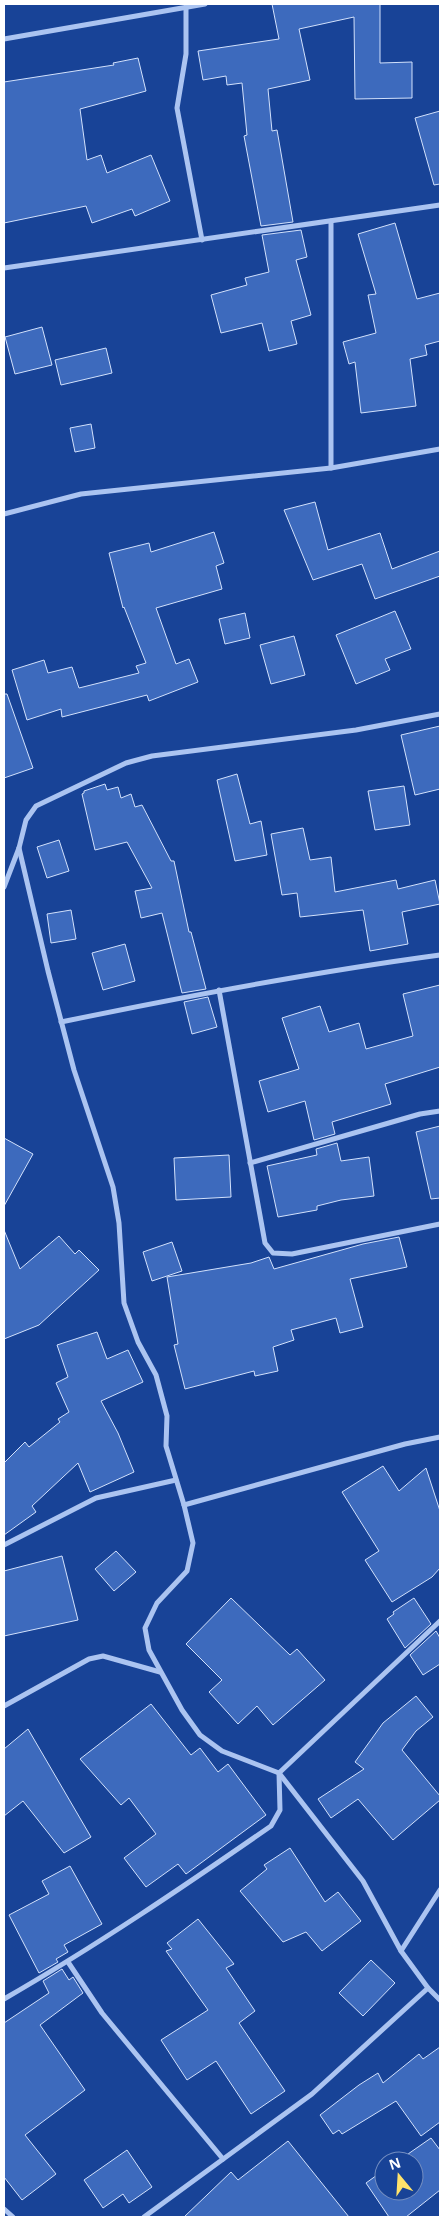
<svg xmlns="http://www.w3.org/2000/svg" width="444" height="2221" font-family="'Noto Sans',sans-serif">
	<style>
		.building { fill: #3d6abd; stroke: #d2e1fc }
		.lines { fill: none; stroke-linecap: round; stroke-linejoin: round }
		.minor { stroke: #abc4f1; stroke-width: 5 }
	</style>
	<rect width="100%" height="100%" fill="#184397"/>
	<g class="building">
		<path d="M 272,4 L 380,4 L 380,63 L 412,62 L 412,98 L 355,99 L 354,17 L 299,29 L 310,80 L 268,89 L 272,131 L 277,130 L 293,222 L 261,226 L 244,136 L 247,135 L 242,83 L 227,85 L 226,76 L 203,80 L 198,51 L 279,39 Z"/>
		<path d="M 138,58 L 146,91 L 80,109 L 87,160 L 101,155 L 107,173 L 151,155 L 170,201 L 135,216 L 132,209 L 92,223 L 86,206 L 4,223 L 4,82 L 114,65 L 113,63 Z"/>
		<path d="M 440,111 L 440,184 L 434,185 L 415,118 Z"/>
		<path d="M 395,223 L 417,299 L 440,293 L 440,341 L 425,345 L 427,355 L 410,359 L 416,406 L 361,413 L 355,362 L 349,364 L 343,342 L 376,333 L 368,295 L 376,294 L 358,234 Z"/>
		<path d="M 301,230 L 307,257 L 296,260 L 311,315 L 291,321 L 297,344 L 269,351 L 262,323 L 221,333 L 211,295 L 247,285 L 245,278 L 269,272 L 262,235 Z"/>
		<path d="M 42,327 L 52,365 L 15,374 L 5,337 Z"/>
		<path d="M 106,348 L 112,373 L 61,385 L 55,360 Z"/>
		<path d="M 91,424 L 95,448 L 75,452 L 70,428 Z"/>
		<path d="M 315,502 L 328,550 L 380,533 L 392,569 L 440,551 L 440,576 L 375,599 L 362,564 L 313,580 L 284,510 Z"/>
		<path d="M 214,532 L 224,563 L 216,566 L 222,589 L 156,608 L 176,664 L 189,659 L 198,682 L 149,701 L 147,695 L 62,717 L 61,709 L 27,720 L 12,670 L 44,660 L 48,673 L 72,667 L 79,688 L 139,673 L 136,666 L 146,663 L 124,607 L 123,608 L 109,553 L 149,543 L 151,552 Z"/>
		<path d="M 395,611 L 411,649 L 385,659 L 390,670 L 356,684 L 336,635 Z"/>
		<path d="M 245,613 L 250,638 L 225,644 L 219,619 Z"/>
		<path d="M 294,636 L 305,675 L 271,684 L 260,645 Z"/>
		<path d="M 4,694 L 7,694 L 33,768 L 4,778 Z"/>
		<path d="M 440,726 L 440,789 L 415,795 L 401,735 Z"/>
		<path d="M 237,774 L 250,824 L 261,821 L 267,855 L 235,861 L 217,780 Z"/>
		<path d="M 105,784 L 107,790 L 118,787 L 121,798 L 131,794 L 135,807 L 142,805 L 171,861 L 174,861 L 189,932 L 191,932 L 206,989 L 182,993 L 162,913 L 141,918 L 135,891 L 152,888 L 127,842 L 95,850 L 82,794 L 84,793 L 84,791 Z"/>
		<path d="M 404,786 L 410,825 L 375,830 L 368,791 Z"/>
		<path d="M 303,828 L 310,860 L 331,857 L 335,892 L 396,880 L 398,889 L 435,880 L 440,904 L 402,912 L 408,944 L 370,951 L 363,910 L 300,917 L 297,893 L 282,895 L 271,834 Z"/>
		<path d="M 59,840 L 69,871 L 47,878 L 37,847 Z"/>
		<path d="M 71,910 L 76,939 L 51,943 L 47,914 Z"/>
		<path d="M 125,944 L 135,981 L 103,990 L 92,953 Z"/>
		<path d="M 440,985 L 440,1067 L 385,1084 L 391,1104 L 332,1122 L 335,1134 L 314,1140 L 305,1101 L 268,1112 L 259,1081 L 299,1069 L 282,1018 L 320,1006 L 329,1032 L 359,1023 L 366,1049 L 413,1036 L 403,994 Z"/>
		<path d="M 208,997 L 217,1027 L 192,1034 L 184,1002 Z"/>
		<path d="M 440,1126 L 440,1198 L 431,1199 L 416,1132 Z"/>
		<path d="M 4,1138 L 33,1154 L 4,1206 Z"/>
		<path d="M 337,1143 L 341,1161 L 369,1157 L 374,1196 L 341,1200 L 317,1206 L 317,1210 L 278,1217 L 267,1166 L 317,1155 L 316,1149 Z"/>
		<path d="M 229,1155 L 231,1197 L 176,1200 L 174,1158 Z"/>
		<path d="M 4,1230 L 20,1269 L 59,1236 L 75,1254 L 79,1250 L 99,1270 L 39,1325 L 4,1339 Z"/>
		<path d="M 399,1237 L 407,1267 L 350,1279 L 363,1327 L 340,1333 L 336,1318 L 291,1330 L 294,1340 L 273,1347 L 278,1371 L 255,1376 L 254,1371 L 185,1389 L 174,1345 L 178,1344 L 167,1277 L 251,1263 L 269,1257 L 274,1269 L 363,1244 Z"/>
		<path d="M 172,1242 L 182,1271 L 152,1281 L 143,1252 Z"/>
		<path d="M 97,1332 L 107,1359 L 128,1350 L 143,1382 L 101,1401 L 118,1433 L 134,1472 L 90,1492 L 78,1463 L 32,1506 L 36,1512 L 4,1535 L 4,1463 L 25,1442 L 29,1447 L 60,1422 L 58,1419 L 69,1412 L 56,1383 L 68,1377 L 57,1345 Z"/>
		<path d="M 383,1466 L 399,1491 L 426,1468 L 440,1511 L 440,1568 L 432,1577 L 392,1602 L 365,1560 L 379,1551 L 342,1492 Z"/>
		<path d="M 116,1551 L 136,1572 L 114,1591 L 95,1569 Z"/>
		<path d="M 62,1556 L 78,1620 L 4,1636 L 4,1571 Z"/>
		<path d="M 231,1598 L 290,1655 L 297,1649 L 325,1680 L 273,1725 L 257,1706 L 238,1724 L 209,1692 L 222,1680 L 186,1644 Z"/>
		<path d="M 414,1598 L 431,1624 L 405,1648 L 387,1619 L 394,1614 L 393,1612 Z"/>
		<path d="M 436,1631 L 440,1638 L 440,1664 L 423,1675 L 410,1655 Z"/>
		<path d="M 416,1696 L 433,1717 L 416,1731 L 402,1750 L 440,1796 L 440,1800 L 393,1840 L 358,1799 L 331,1818 L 318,1799 L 364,1769 L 355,1762 L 383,1723 Z"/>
		<path d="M 151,1704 L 191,1755 L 200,1748 L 218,1772 L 228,1764 L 266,1815 L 186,1874 L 178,1864 L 146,1887 L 124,1858 L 156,1834 L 129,1798 L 121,1805 L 80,1759 Z"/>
		<path d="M 28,1729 L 91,1837 L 64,1853 L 23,1801 L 4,1816 L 4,1749 Z"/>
		<path d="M 290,1848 L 325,1902 L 338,1892 L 361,1921 L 322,1951 L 306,1932 L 283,1942 L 240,1891 L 267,1869 L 264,1865 Z"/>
		<path d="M 70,1866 L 102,1924 L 64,1945 L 68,1952 L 56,1959 L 58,1962 L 39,1973 L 9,1915 L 49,1894 L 42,1881 Z"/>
		<path d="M 198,1919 L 234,1964 L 226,1968 L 255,2011 L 239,2023 L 285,2091 L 251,2114 L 216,2061 L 187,2080 L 161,2040 L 208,2010 L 166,1951 L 172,1949 L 167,1943 Z"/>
		<path d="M 371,1960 L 395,1983 L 363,2016 L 339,1993 Z"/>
		<path d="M 62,1969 L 69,1980 L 73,1977 L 83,1993 L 40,2025 L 85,2090 L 25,2135 L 56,2174 L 22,2200 L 4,2177 L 4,2023 L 49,1993 L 43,1981 Z"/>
		<path d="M 440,2047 L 440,2122 L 421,2136 L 396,2101 L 342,2134 L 339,2130 L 333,2134 L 320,2115 L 359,2085 L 378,2073 L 383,2083 L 419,2054 L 423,2059 Z"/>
		<path d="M 431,2138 L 440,2150 L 440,2190 L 406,2217 L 389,2217 L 366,2183 L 384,2170 L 384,2191 L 414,2191 L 414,2161 L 398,2161 Z"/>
		<path d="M 288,2141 L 349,2217 L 184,2217 L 231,2172 L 238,2180 Z"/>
		<path d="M 127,2150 L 152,2187 L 129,2203 L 123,2194 L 103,2208 L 84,2180 Z"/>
	</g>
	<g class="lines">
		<g class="minor">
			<path d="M 186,8 L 186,54 L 177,108 L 202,240"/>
			<path d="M 4,39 L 205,4"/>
			<path d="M 4,268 L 440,205"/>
			<path d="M 331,468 L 331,221"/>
			<path d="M 4,514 L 81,494 L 331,468 L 440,449"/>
			<path d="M 19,848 L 48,971 L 74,1070 L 113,1187 L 119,1223 L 124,1303 L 138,1342 L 156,1375 L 167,1416 L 166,1446 L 184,1505 L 193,1543 L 187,1571 L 157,1603 L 145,1628 L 149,1650 L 182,1710 L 200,1735 L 222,1751 L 279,1773 L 363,1881 L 401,1951"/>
			<path d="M 4,887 L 19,848 L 26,820 L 36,806 L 126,763 L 152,756 L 356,730 L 440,714"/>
			<path d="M 219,990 L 265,1243 L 273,1253 L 292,1254 L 440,1224"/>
			<path d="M 61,1022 C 187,996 313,972 440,955"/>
			<path d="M 250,1163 L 420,1114 L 440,1111"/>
			<path d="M 184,1505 L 405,1444 L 440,1437"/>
			<path d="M 4,1545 L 96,1498 L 176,1480"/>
			<path d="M 4,1706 L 89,1659 L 103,1656 L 160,1672"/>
			<path d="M 440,1890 L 401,1951 L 428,1988 L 440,2000"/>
			<path d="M 68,1962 L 102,2013 L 223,2159"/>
			<path d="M 4,1999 C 96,1946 183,1887 271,1826 L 280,1810 L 279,1773 L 440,1621"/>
			<path d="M 4,2209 L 13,2217"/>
			<path d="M 144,2217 L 312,2094 L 428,1988"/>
		</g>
	</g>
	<rect width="444" height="2221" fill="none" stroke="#ffffff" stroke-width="10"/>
	<g transform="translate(399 2176) rotate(342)"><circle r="24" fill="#184397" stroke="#748ec1"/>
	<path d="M0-4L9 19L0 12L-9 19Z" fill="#ffe36b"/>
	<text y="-8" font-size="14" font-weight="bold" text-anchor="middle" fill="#ffffff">N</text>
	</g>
</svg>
